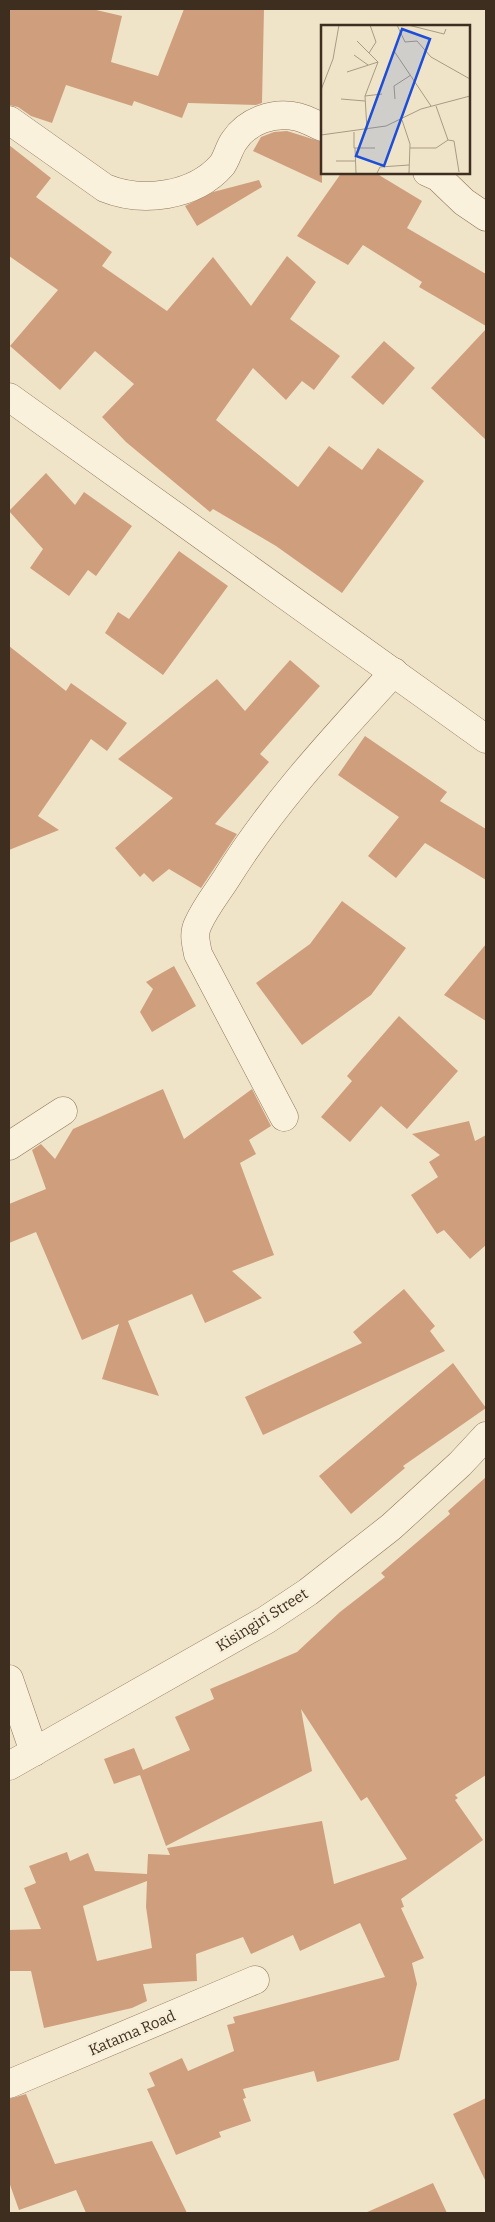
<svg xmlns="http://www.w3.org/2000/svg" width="495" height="2222" font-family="Bitter,serif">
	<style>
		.building { fill: #cf9f7d; fill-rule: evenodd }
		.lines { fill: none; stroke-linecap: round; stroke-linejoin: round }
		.minor-casing { stroke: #8d765c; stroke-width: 29 }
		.minor { stroke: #faf1dc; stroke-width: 28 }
		.labels { text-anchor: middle; stroke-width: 5; stroke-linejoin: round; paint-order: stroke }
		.street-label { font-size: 15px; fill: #3d2e20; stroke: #f7eed8 }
		.inset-road { fill: none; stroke: #a89b85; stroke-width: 1 }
		.view { fill: #1d4ed8; fill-opacity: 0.15; stroke: #1d4ed8; stroke-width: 2.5 }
		.inset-edge { fill: none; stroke: #3d2e20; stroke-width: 2.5 }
	</style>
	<rect width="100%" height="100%" fill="#f0e4c8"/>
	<g class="building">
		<path d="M 9,9 L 92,9 L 122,16 L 111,62 L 158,76 L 184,9 L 264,9 L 262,103 L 256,105 L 188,103 L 182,118 L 134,101 L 132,106 L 66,85 L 52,123 L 31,116 L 18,107 L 9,105 Z"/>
		<path d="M 287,131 L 322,142 L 322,183 L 253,151 L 261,137 L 274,132 Z"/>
		<path d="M 9,145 L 51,178 L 36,197 L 112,252 L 102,266 L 167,311 L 213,257 L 251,306 L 287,256 L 316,282 L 290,319 L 340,356 L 314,390 L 302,381 L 286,400 L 253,368 L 216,420 L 298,487 L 329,446 L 362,470 L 378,448 L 424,481 L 342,593 L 276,546 L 213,509 L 210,512 L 126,442 L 102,417 L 134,384 L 95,351 L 60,390 L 10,346 L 58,290 L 9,256 Z"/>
		<path d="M 342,172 L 374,172 L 422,201 L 407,228 L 486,274 L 486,326 L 419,287 L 422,282 L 363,245 L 348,265 L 297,236 Z"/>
		<path d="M 259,180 L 262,187 L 197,226 L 185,206 L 213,192 Z"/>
		<path d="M 486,329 L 486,440 L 431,388 Z"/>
		<path d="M 384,341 L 415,368 L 383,405 L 351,377 Z"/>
		<path d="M 46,473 L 75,505 L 84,492 L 132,526 L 96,576 L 88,570 L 69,596 L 30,568 L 43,549 L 9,511 Z"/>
		<path d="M 179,551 L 228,586 L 163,675 L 105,633 L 118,612 L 129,619 Z"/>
		<path d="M 9,646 L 66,691 L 71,683 L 127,723 L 107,751 L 91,739 L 38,816 L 59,830 L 9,850 Z"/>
		<path d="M 290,660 L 320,686 L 260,754 L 269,762 L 215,824 L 237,834 L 201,888 L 169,869 L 153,882 L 144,873 L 140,877 L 115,848 L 173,798 L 118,759 L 217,679 L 245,711 Z"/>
		<path d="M 365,736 L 447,792 L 440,801 L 486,829 L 486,880 L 425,843 L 396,878 L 368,856 L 399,817 L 338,775 Z"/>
		<path d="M 342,901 L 406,948 L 371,995 L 302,1045 L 256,983 L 310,944 Z"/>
		<path d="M 486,944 L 486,1021 L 444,995 Z"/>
		<path d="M 174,966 L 196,1006 L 152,1032 L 140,1012 L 153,989 L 146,982 Z"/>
		<path d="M 399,1016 L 458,1071 L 407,1129 L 381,1106 L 350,1142 L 321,1117 L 352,1081 L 347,1076 Z"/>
		<path d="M 163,1089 L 184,1139 L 252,1089 L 271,1126 L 249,1140 L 256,1154 L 240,1163 L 274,1255 L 232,1271 L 262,1298 L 205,1323 L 192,1294 L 128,1321 L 159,1396 L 102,1379 L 119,1324 L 82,1340 L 36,1232 L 9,1243 L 9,1204 L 46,1189 L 32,1150 L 41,1144 L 55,1159 L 73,1129 Z"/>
		<path d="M 469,1121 L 475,1141 L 486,1135 L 486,1245 L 470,1259 L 444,1230 L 437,1234 L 411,1195 L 438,1177 L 429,1162 L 440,1155 L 412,1134 Z"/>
		<path d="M 404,1289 L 435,1326 L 430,1331 L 445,1351 L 263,1435 L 245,1397 L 362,1343 L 353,1332 Z"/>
		<path d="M 453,1363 L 486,1408 L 403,1466 L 405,1468 L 351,1514 L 319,1476 Z"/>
		<path d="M 486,1477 L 486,1775 L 455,1795 L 458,1798 L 455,1800 L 483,1840 L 401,1899 L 404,1907 L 401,1908 L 424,1958 L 412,1963 L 417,1984 L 399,2060 L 317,2082 L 314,2071 L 243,2089 L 246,2098 L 243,2099 L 251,2121 L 219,2132 L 221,2137 L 176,2155 L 147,2089 L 155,2086 L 149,2073 L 182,2058 L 188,2071 L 234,2051 L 227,2025 L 235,2023 L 233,2017 L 385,1977 L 360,1923 L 300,1951 L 293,1935 L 251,1954 L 243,1937 L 196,1954 L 197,1981 L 143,1984 L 147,2001 L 132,2008 L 44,2028 L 31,1971 L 9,1971 L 9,1930 L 41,1929 L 24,1888 L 36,1883 L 29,1866 L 67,1852 L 70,1861 L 88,1853 L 95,1871 L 147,1874 L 148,1854 L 170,1855 L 167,1848 L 322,1821 L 334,1884 L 407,1859 L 367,1797 L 361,1801 L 301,1709 L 312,1771 L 166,1846 L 140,1775 L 114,1784 L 104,1759 L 134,1748 L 143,1770 L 190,1750 L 175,1717 L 214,1699 L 210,1689 L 297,1652 L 340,1612 L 385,1577 L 381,1573 L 450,1514 L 448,1511 ZM 147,1881 L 146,1907 L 152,1948 L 97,1961 L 83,1906 Z"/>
		<path d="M 26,2094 L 55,2164 L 152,2141 L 187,2213 L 86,2213 L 76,2190 L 19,2210 L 9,2182 L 9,2099 Z"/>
		<path d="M 486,2098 L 486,2182 L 453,2114 Z"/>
		<path d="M 433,2183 L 447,2213 L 365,2213 Z"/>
	</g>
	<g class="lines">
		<g class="minor-casing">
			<g id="minor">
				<path d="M 9,120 L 105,188 C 142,203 194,197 222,165 C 227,158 229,148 234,141 C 247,121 274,111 298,117 C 306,119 315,124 322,127"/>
				<path d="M 427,172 L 438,177 L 464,202 L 486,217"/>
				<path d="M 9,397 L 486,739"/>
				<path d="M 284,1117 L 198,954 C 196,943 193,934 198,924 C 205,908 217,893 226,879 C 273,803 334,738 394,672"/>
				<path d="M 9,1146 L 63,1111"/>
				<path d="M 9,1679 L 34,1752"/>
				<path d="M 9,1766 L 266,1620 L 308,1592 L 391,1527 L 460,1464 L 486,1436"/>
				<path d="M 9,2084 L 255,1980"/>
			</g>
		</g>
		<use href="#minor" class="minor"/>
	</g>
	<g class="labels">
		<g class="street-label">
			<text transform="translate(262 1620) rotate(-32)" y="5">Kisingiri Street</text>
			<text transform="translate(132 2033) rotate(-23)" y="5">Katama Road</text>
		</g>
	</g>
	<g transform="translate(321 25)">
		<rect width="149" height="149" fill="#f0e4c8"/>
		<path class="inset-road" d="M 76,0 L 84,17 L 96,16 L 110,32 L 149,54M 87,0 L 123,9 L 125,4M 36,16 L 57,37 L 44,71 L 46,105M 73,26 L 110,81M 48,28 L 55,17 L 49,0M 33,30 L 47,40M 26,47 L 57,37M 0,65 L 12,34 L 18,0M 44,71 L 61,69M 20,74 L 44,76M 74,74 L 73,61 L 90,50M 115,81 L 127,115M 81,95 L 89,119 L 88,148M 33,107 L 33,123 L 54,123M 0,110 L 65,101 L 100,84 L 149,71M 127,115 L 133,116 L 138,147M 34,123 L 35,148M 89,123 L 115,123 L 127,115M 15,136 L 34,136M 56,148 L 59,142 L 88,140"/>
		<path class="view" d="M 81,4 L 109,14 L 63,141 L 35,131 Z"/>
		<rect width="149" height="149" class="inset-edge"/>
	</g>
	<rect width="495" height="2222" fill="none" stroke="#3d2e20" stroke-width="20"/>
</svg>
